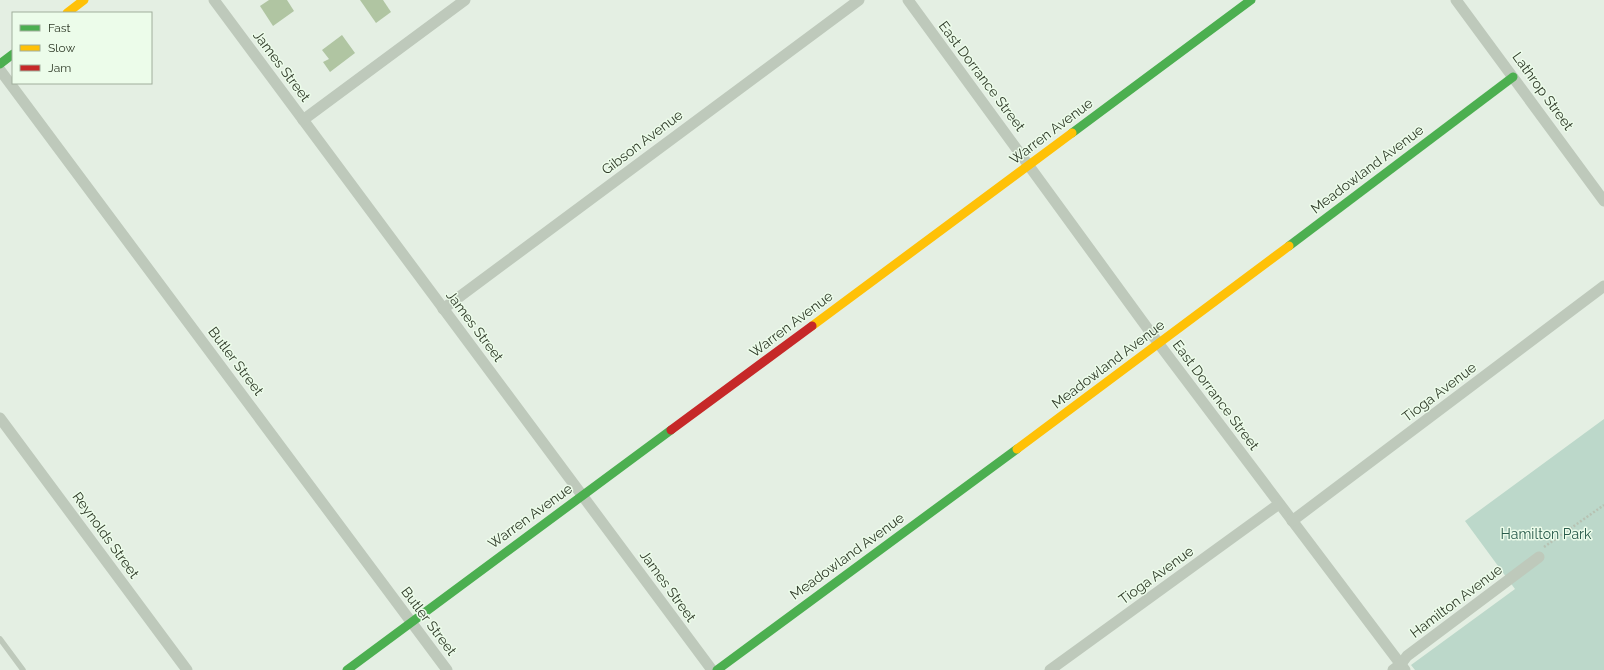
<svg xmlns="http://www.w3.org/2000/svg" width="1604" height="670" font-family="Raleway,sans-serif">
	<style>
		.green { fill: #bcd8ca }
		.building { fill: #b0c5a2 }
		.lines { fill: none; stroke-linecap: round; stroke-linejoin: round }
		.path { stroke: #b7c2b3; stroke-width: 2.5; stroke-dasharray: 2 2; stroke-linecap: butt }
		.lane { stroke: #bec9bb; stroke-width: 5.5 }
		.street { stroke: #bec9bb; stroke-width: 11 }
		.fast { stroke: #4caf50; stroke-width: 9 }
		.slow { stroke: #ffc107; stroke-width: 9 }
		.jam { stroke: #c62828; stroke-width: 9 }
		.labels { text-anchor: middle; stroke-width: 3; stroke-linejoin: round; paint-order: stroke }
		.street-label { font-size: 14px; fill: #2f3a28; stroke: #ecfcea }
		.park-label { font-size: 14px; fill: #295b4b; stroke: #ecfcea }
	</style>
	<rect width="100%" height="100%" fill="#e4efe3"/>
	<path class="green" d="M 1604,419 L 1604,670 L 1415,670 L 1411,665 L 1515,589 L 1465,521 Z"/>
	<g class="building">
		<path d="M 269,0 L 287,0 L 294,11 L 273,26 L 260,6 Z"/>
		<path d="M 360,0 L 383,0 L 391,12 L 376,23 Z"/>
		<path d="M 342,35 L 355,53 L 330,72 L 323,62 L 329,59 L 322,50 Z"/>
	</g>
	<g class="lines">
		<path class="path" d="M 1544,547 L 1604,505"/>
		<path class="lane" d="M 0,639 L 23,670"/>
		<g class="street">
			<path d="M 214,0 L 712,670"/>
			<path d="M 908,0 L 1159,344 L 1405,670"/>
			<path d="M 1456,0 L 1604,201"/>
			<path d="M 0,70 L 447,670"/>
			<path d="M 303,120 L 465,0"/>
			<path d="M 443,309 L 859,0"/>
			<path d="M 0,418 L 187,670"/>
			<path d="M 1292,521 L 1604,286"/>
			<path d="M 1050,670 L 1279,504"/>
			<path d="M 1393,670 L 1401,664 L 1407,656 L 1539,557"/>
		</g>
		<g class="fast">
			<path d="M 0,64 L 13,54"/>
			<path d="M 1072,133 L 1251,0"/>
			<path d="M 1289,246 L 1513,77"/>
			<path d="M 347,670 L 671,430"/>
			<path d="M 717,670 L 1017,449"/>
		</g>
		<g class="slow">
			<path d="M 67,13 L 84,0"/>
			<path d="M 812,326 L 1072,133"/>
			<path d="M 1017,449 L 1289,246"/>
		</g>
		<path class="jam" d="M 671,430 L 812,326"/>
	</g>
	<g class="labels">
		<g class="street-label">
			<text transform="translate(282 66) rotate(53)" y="5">James Street</text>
			<text transform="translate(982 76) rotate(53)" y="5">East Dorrance Street</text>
			<text transform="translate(1543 91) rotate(54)" y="5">Lathrop Street</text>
			<text transform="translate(1051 131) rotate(-37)" y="5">Warren Avenue</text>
			<text transform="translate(642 142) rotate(-37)" y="5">Gibson Avenue</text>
			<text transform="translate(1367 169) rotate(-37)" y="5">Meadowland Avenue</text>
			<text transform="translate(791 324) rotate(-37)" y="5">Warren Avenue</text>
			<text transform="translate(475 326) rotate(53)" y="5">James Street</text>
			<text transform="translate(236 361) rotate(53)" y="5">Butler Street</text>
			<text transform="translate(1108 364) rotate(-37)" y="5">Meadowland Avenue</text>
			<text transform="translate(1439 392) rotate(-37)" y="5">Tioga Avenue</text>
			<text transform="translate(1216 395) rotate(53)" y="5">East Dorrance Street</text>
			<text transform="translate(530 516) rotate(-36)" y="5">Warren Avenue</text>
			<text transform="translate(106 535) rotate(54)" y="5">Reynolds Street</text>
			<text transform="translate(847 556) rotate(-36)" y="5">Meadowland Avenue</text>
			<text transform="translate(1156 575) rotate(-36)" y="5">Tioga Avenue</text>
			<text transform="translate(668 586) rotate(54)" y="5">James Street</text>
			<text transform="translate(1456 601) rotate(-37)" y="5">Hamilton Avenue</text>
			<text transform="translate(429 621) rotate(53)" y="5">Butler Street</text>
		</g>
		<g class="park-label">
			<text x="1546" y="539">Hamilton Park</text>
		</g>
	</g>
	<rect x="12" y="12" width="140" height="72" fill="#ecfcea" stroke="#a0ae9c"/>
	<rect x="20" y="25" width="20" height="6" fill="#4caf50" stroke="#a0ae9c"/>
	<text x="48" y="32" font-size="12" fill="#2f3a28">Fast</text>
	<rect x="20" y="45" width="20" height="6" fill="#ffc107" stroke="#a0ae9c"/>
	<text x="48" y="52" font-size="12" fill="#2f3a28">Slow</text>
	<rect x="20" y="65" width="20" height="6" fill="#c62828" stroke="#a0ae9c"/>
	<text x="48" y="72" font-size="12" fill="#2f3a28">Jam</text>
</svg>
